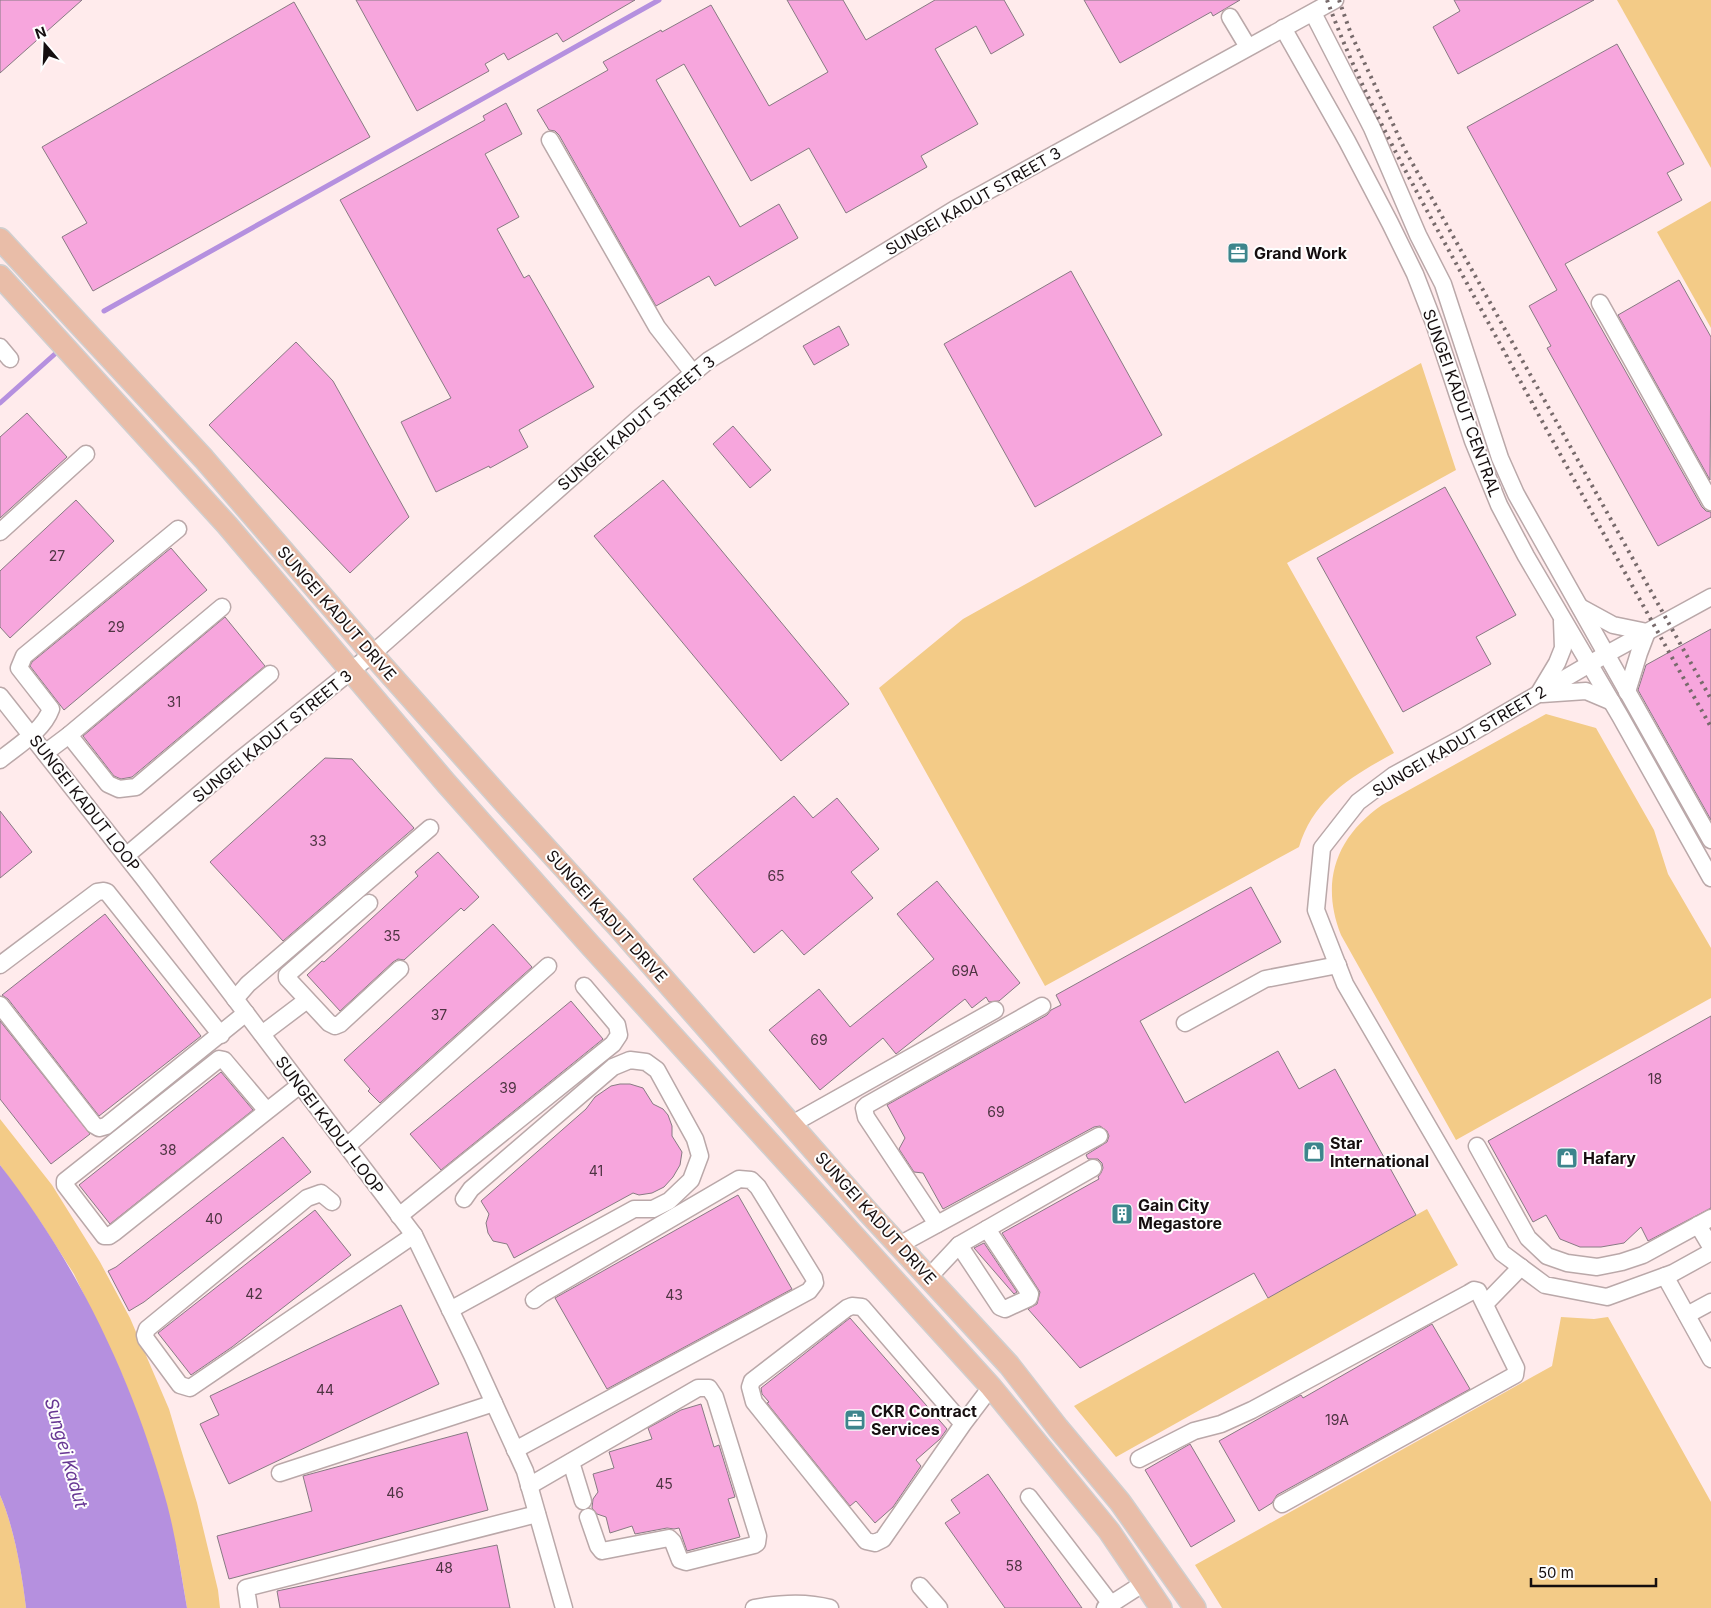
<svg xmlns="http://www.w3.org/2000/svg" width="1711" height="1608" font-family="Inter,sans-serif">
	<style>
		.green { fill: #f3cb87 }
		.water { fill: #b590df }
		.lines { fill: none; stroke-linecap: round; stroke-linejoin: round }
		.stream { stroke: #b590df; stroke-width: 5 }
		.building { fill: #f7a6dd; stroke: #887a83 }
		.minor-casing { stroke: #baa8a9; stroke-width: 19 }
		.major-casing { stroke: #d0cfcf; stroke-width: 24 }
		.minor { stroke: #fff; stroke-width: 16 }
		.major { stroke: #e9bda8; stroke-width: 21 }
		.rail { stroke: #776a6b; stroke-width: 4; stroke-dasharray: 2.5 5; stroke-linecap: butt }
		.labels { text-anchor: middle; stroke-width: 4; stroke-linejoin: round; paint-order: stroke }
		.number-label { font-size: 14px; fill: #4e3442 }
		.street-label { font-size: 16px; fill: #150e0f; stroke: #fefefe }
		.poi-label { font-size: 16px; font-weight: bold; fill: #150e0f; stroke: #fefefe; text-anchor: start }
		.water-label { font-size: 18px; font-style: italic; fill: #683894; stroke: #fefefe }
	</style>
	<rect width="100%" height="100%" fill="#ffebec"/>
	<g class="green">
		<path d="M 1617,0 L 1711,0 L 1711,168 Z"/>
		<path d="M 1711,201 L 1711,328 L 1657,232 Z"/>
		<path d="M 1421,363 L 1456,470 L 1287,563 L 1394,753 C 1352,776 1314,798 1299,847 L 1045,986 L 879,688 L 963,619 Z"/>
		<path d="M 1546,714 L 1596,728 L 1654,830 L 1668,874 L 1711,948 L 1711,998 L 1456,1140 L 1341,935 C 1320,882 1336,837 1382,805 Z"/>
		<path d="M 0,1119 L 52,1185 L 100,1262 L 130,1318 L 169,1409 L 197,1503 L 218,1590 L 220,1608 L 187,1608 L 178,1554 L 151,1452 L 123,1377 L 74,1274 L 40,1221 L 0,1165 Z"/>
		<path d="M 1427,1209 L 1458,1265 L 1116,1457 L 1074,1406 Z"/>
		<path d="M 1561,1317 L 1594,1319 L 1608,1317 L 1711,1502 L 1711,1608 L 1222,1608 L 1195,1565 L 1552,1366 Z"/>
		<path d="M 0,1495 C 14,1527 22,1573 26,1608 L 0,1608 Z"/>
	</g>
	<path class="water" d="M 0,1165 C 78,1265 134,1382 167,1504 C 176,1538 181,1573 187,1608 L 26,1608 C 22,1573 14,1527 0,1495 Z"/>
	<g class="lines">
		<g class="stream">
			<path d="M 104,311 L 659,0"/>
			<path d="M 0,403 L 56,353"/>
		</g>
	</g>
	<g class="building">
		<path d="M 0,0 L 82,0 L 0,73 Z"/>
		<path d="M 356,0 L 635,0 L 563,42 L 557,33 L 508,60 L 504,53 L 485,64 L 489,71 L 417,111 Z"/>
		<path d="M 787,0 L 843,0 L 866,40 L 935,0 L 1004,0 L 1024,35 L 991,54 L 976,26 L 935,49 L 978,124 L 921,156 L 927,167 L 846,213 L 809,148 L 751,181 L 684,64 L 656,80 L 740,227 L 779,204 L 798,238 L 715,286 L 709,276 L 656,306 L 559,135 L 555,131 L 549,130 L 537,110 L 608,70 L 603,62 L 661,30 L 662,32 L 711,5 L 769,106 L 828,72 Z"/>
		<path d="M 1084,0 L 1240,0 L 1213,16 L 1211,12 L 1120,63 Z"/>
		<path d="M 1454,0 L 1594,0 L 1458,74 L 1433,27 L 1460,11 Z"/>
		<path d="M 294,2 L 370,137 L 93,291 L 62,237 L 87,223 L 42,147 Z"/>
		<path d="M 1617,44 L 1684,164 L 1667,173 L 1682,200 L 1565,264 L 1702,507 L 1706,511 L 1711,512 L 1711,517 L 1658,546 L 1547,348 L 1551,346 L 1529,306 L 1557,290 L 1467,127 Z"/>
		<path d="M 506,103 L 522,134 L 485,154 L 519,217 L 497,229 L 524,278 L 529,275 L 594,387 L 519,430 L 528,447 L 490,468 L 489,466 L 436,492 L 401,422 L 451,398 L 340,200 L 485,120 L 483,116 Z"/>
		<path d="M 1071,271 L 1162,435 L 1035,507 L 944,344 Z"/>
		<path d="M 1679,280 L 1711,337 L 1710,480 L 1618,315 Z"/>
		<path d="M 839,326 L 849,345 L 814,365 L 803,346 Z"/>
		<path d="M 296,342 L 333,381 L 409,517 L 350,573 L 209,425 Z"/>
		<path d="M 27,413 L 67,457 L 0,518 L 0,437 Z"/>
		<path d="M 733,426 L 771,470 L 750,488 L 713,444 Z"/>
		<path d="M 663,480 L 849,704 L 781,761 L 594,536 Z"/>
		<path d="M 1445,487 L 1516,615 L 1476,637 L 1491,664 L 1403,712 L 1317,558 Z"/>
		<path d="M 76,500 L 114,541 L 10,638 L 0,627 L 0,571 Z"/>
		<path d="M 171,548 L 207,590 L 64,710 L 30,666 L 32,662 Z"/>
		<path d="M 225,617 L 265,666 L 132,777 L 121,779 L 114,776 L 83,736 Z"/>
		<path d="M 1711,629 L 1711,820 L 1638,690 L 1646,665 Z"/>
		<path d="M 325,758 L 352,759 L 414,828 L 283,941 L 210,862 Z"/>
		<path d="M 794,796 L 813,818 L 837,798 L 879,849 L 851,872 L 873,898 L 804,955 L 782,930 L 754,953 L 693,879 Z"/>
		<path d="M 0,811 L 32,852 L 0,878 Z"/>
		<path d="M 438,852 L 479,897 L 464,911 L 461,908 L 404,960 L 398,959 L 393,962 L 340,1011 L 307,975 L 322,961 L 324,962 L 418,876 L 415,872 Z"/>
		<path d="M 937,881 L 1020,983 L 999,1001 L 989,1002 L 986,997 L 972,1008 L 965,999 L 896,1054 L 883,1038 L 820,1090 L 769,1030 L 819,989 L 850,1027 L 934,959 L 897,914 Z"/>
		<path d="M 1251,887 L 1281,942 L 1140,1021 L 1185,1103 L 1278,1051 L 1299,1089 L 1335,1069 L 1416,1215 L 1268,1298 L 1254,1273 L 1080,1368 L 1028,1309 L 1037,1304 L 1040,1292 L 1002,1233 L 1099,1179 L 1098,1177 L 1101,1173 L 1103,1168 L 1102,1163 L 1098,1159 L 1088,1159 L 1086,1155 L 1107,1142 L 1109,1136 L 1107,1131 L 1100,1126 L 1094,1127 L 943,1209 L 923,1173 L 914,1172 L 899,1149 L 905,1138 L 887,1105 L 1047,1015 L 1051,1010 L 1061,1005 L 1056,995 Z"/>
		<path d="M 105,914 L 201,1036 L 99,1116 L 8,999 L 2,995 Z"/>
		<path d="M 493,924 L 532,967 L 380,1103 L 368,1091 L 370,1089 L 344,1060 Z"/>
		<path d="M 571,1001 L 603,1039 L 441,1170 L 410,1134 Z"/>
		<path d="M 1711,1016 L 1711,1208 L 1648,1241 L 1641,1227 L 1624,1243 L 1601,1247 L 1580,1247 L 1560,1239 L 1546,1215 L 1533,1222 L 1488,1141 Z"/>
		<path d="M 0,1021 L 90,1134 L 51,1164 L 0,1099 Z"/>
		<path d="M 221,1072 L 253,1110 L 110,1224 L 79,1185 Z"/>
		<path d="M 620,1084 L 630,1084 L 643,1088 L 653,1104 L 663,1109 L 668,1115 L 672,1126 L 672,1136 L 682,1152 L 680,1165 L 673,1177 L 664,1187 L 652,1193 L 639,1195 L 633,1193 L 514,1258 L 507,1244 L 493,1241 L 488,1233 L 486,1223 L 489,1214 L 481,1201 L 586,1109 L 595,1097 L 611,1086 Z"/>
		<path d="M 283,1137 L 311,1172 L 144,1302 L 129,1311 L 108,1271 L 116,1267 Z"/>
		<path d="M 738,1195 L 792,1289 L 607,1389 L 555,1298 Z"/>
		<path d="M 315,1210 L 351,1255 L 232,1347 L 191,1375 L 158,1333 Z"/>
		<path d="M 984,1243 L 1017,1292 L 1014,1294 L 974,1248 Z"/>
		<path d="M 401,1305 L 439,1384 L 229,1484 L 200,1424 L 219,1415 L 210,1396 Z"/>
		<path d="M 850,1318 L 947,1429 L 940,1439 L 916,1460 L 921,1466 L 893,1507 L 875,1523 L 856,1501 L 850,1506 L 767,1403 L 769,1402 L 762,1394 L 761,1388 Z"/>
		<path d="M 1432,1324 L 1470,1389 L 1277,1495 L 1272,1503 L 1259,1511 L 1219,1441 L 1301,1395 L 1303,1398 Z"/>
		<path d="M 701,1404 L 714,1447 L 719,1445 L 735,1497 L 728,1499 L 740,1537 L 687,1551 L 679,1528 L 674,1529 L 667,1528 L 635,1534 L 632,1526 L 610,1533 L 606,1517 L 597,1514 L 592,1508 L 593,1499 L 598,1492 L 593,1474 L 614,1468 L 609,1452 L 652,1439 L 648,1428 L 681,1410 Z"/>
		<path d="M 467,1432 L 488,1510 L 229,1579 L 217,1536 L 312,1511 L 303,1476 Z"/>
		<path d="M 1190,1444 L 1235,1521 L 1191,1547 L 1145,1470 Z"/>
		<path d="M 988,1474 L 1082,1608 L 1005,1608 L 945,1523 L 960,1513 L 951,1500 Z"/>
		<path d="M 497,1545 L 510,1608 L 280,1608 L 277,1591 Z"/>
	</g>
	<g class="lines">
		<g class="minor-casing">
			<g id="minor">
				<path d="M 1313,13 L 1372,128 L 1418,235 L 1443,284 L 1500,458 L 1516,494 L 1711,840"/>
				<path d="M 1230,17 L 1248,47"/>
				<path d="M 1283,28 L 1347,141 L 1390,223 L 1415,274 L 1434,323 L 1473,441 L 1499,505 L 1526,556 L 1620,716 L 1711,878"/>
				<path d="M 550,140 L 657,327 L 693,373"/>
				<path d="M 1600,303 L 1711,502"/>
				<path d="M 0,347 L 10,359"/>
				<path d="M 0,532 L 86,454"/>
				<path d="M 1711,597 L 1605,655 L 1466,736 L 1394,775 L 1358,802 L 1322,848 L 1316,910 L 1345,984 L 1502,1253 L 1545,1285 L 1607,1297 L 1673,1273 L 1711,1252"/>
				<path d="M 1580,607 L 1613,625 L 1647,632"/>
				<path d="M 1627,692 L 1639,653 L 1647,632"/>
				<path d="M 1539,693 L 1557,663 L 1563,648 L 1562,621"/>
				<path d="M 1542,694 L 1586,691 L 1612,702"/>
				<path d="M 0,696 L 145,880 L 414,1235 L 472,1355 L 525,1471 L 564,1608"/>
				<path d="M 69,735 L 108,784 L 119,789 L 136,787 L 270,674"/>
				<path d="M 45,753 L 69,735 L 222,607"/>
				<path d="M 0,760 C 17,746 43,731 51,709 L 19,668 L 24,656 L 178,529"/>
				<path d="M 127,855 L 236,763 L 372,654 L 639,418 L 709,360 L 955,209 L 1335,0"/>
				<path d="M 369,903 L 287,975 L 287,978 L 329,1023 L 335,1026 L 340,1024 L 400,969"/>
				<path d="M 0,965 L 97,892 L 104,891 L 107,892 L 221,1035"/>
				<path d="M 235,999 L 248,984 L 430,828"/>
				<path d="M 0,1005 L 94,1125 L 99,1128 L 106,1126 L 246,1013"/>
				<path d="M 1185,1023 L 1265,979 L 1338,965"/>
				<path d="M 262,1034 L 307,1000"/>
				<path d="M 267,1111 L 224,1060 L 219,1059 L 65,1181 L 65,1185 L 104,1236 L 109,1236 L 115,1232 L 267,1111 L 300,1085"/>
				<path d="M 792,1124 L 995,1010"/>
				<path d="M 347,1146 L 548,966"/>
				<path d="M 1477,1146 L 1528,1238 L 1547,1256 L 1567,1263 L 1597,1267 L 1622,1262 L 1643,1255 L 1711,1218"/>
				<path d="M 332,1202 L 321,1193 L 307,1198 L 147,1329 L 145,1335 L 146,1339 L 180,1385 L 190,1388 L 414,1235"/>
				<path d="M 399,1216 L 613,1044 L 619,1035 L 617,1025 L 584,986"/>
				<path d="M 937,1224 L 866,1117 L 864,1108 L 867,1105 L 1042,1006"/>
				<path d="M 1698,1225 L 1711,1247"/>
				<path d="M 899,1245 L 1099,1136"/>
				<path d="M 959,1245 L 1000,1307 L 1005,1309 L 1029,1298 L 1030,1294 L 987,1229"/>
				<path d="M 1665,1276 L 1711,1359"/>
				<path d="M 929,1277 L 959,1245 L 1093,1168"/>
				<path d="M 1485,1304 L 1521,1267"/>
				<path d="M 450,1310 L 634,1209 L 653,1209 L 669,1201 L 691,1180 L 700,1156 L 695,1139 L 657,1070 L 646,1062 L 630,1060 L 613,1067 L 471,1189 L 464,1199"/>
				<path d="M 1687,1315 L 1711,1302"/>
				<path d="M 963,1424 L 862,1307 L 852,1306 L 847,1308 L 752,1381 L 750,1387 L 754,1402 L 866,1541 L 875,1543 L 883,1539 L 963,1424 L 991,1387"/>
				<path d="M 515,1450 L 809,1291 L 815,1283 L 814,1278 L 758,1187 L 751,1180 L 739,1179 L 542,1294 L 534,1300"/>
				<path d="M 1139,1459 L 1194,1431 L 1221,1424 L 1252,1410 L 1469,1293 L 1474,1290 L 1478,1291 L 1516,1368 L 1515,1375 L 1282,1504"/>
				<path d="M 571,1462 L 583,1501"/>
				<path d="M 280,1473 L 494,1403"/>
				<path d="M 529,1486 L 698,1388 L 709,1388 L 715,1397 L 758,1536 L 757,1543 L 754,1545 L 686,1562 L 680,1560 L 673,1542 L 669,1538 L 602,1551 L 598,1546 L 588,1517"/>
				<path d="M 1029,1497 L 1111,1604"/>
				<path d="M 920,1586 L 939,1608"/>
				<path d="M 249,1608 L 246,1588 L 537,1514"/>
				<path d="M 754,1608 C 780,1603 805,1601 830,1608"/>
				<path d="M 1105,1608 L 1144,1583"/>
			</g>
		</g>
		<g class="major-casing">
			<g id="major">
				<path d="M 0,239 L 204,459 L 372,654 L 503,801 L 619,928 L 868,1212 L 1009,1365 L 1058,1428 L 1120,1502 L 1195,1608"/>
				<path d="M 0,276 L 227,525 L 446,783 L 590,945 L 991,1387 L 1109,1531 L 1161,1608"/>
			</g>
		</g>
		<use href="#minor" class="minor"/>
		<use href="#major" class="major"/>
		<g class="rail">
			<path d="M 1327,0 C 1367,109 1427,209 1482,311 C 1558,450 1633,589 1711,727"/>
			<path d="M 1339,0 L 1351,34 L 1405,150 L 1711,699"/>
		</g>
	</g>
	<defs>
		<g id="office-square" transform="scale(1.125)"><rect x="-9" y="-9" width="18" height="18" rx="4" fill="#3d858c" stroke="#fefefe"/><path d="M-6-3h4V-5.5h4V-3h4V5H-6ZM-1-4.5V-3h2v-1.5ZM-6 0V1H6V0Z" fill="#fff"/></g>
		<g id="shop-square" transform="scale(1.125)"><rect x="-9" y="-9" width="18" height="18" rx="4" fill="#3d858c" stroke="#fefefe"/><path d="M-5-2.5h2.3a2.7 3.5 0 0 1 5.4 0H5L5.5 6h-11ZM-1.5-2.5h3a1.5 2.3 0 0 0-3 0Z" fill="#fff"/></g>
		<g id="building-square" transform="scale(1.125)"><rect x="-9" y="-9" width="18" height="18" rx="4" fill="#3d858c" stroke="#fefefe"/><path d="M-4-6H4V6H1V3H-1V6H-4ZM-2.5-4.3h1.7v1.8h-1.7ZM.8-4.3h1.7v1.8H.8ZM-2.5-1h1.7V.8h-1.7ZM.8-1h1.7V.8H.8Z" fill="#fff"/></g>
	</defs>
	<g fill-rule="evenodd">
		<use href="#office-square" x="1238" y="253"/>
		<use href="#shop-square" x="1314" y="1152"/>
		<use href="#shop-square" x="1567" y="1158"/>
		<use href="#building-square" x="1122" y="1214"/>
		<use href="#office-square" x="855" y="1420"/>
	</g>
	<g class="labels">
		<g class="number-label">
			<text x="57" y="561">27</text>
			<text x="116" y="632">29</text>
			<text x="174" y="707">31</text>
			<text x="318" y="846">33</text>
			<text x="776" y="881">65</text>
			<text x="392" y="941">35</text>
			<text x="965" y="976">69A</text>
			<text x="439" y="1020">37</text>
			<text x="819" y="1045">69</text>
			<text x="1655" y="1084">18</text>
			<text x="508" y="1093">39</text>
			<text x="996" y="1117">69</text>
			<text x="168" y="1155">38</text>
			<text x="596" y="1176">41</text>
			<text x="214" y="1224">40</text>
			<text x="254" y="1299">42</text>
			<text x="674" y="1300">43</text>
			<text x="325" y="1395">44</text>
			<text x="1337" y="1425">19A</text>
			<text x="664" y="1489">45</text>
			<text x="395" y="1498">46</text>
			<text x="1014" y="1571">58</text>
			<text x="444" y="1573">48</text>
		</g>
		<g class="street-label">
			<text transform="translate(973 201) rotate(-30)" y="6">SUNGEI KADUT STREET 3</text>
			<text transform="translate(1462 403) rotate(70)" y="6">SUNGEI KADUT CENTRAL</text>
			<text transform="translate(636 423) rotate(-40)" y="6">SUNGEI KADUT STREET 3</text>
			<text transform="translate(337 613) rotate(49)" y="6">SUNGEI KADUT DRIVE</text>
			<text transform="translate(272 736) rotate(-39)" y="6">SUNGEI KADUT STREET 3</text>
			<text transform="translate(1459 741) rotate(-31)" y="6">SUNGEI KADUT STREET 2</text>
			<text transform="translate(85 803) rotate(52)" y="6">SUNGEI KADUT LOOP</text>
			<text transform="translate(607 916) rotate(48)" y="6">SUNGEI KADUT DRIVE</text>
			<text transform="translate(330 1125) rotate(53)" y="6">SUNGEI KADUT LOOP</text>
			<text transform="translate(876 1218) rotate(48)" y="6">SUNGEI KADUT DRIVE</text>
		</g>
		<g class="poi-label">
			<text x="1254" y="259">Grand Work</text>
			<text x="1330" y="1149">Star<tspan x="1330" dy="18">International</tspan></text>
			<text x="1583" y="1164">Hafary</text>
			<text x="1138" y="1211">Gain City<tspan x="1138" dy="18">Megastore</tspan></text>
			<text x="871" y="1417">CKR Contract<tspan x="871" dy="18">Services</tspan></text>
		</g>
		<g class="water-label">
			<text transform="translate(66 1453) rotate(74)" y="6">Sungei Kadut</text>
		</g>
	</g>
	<g transform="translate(45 45) rotate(341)" stroke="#fefefe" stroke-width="4" paint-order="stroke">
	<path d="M0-4L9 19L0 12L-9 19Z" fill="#150e0f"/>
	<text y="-8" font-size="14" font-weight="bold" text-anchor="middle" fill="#150e0f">N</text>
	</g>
	<path d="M1531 1578v8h125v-8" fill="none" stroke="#150e0f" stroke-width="2.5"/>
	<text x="1538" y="1578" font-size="15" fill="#150e0f" stroke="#fefefe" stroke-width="4" paint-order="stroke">50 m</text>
</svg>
